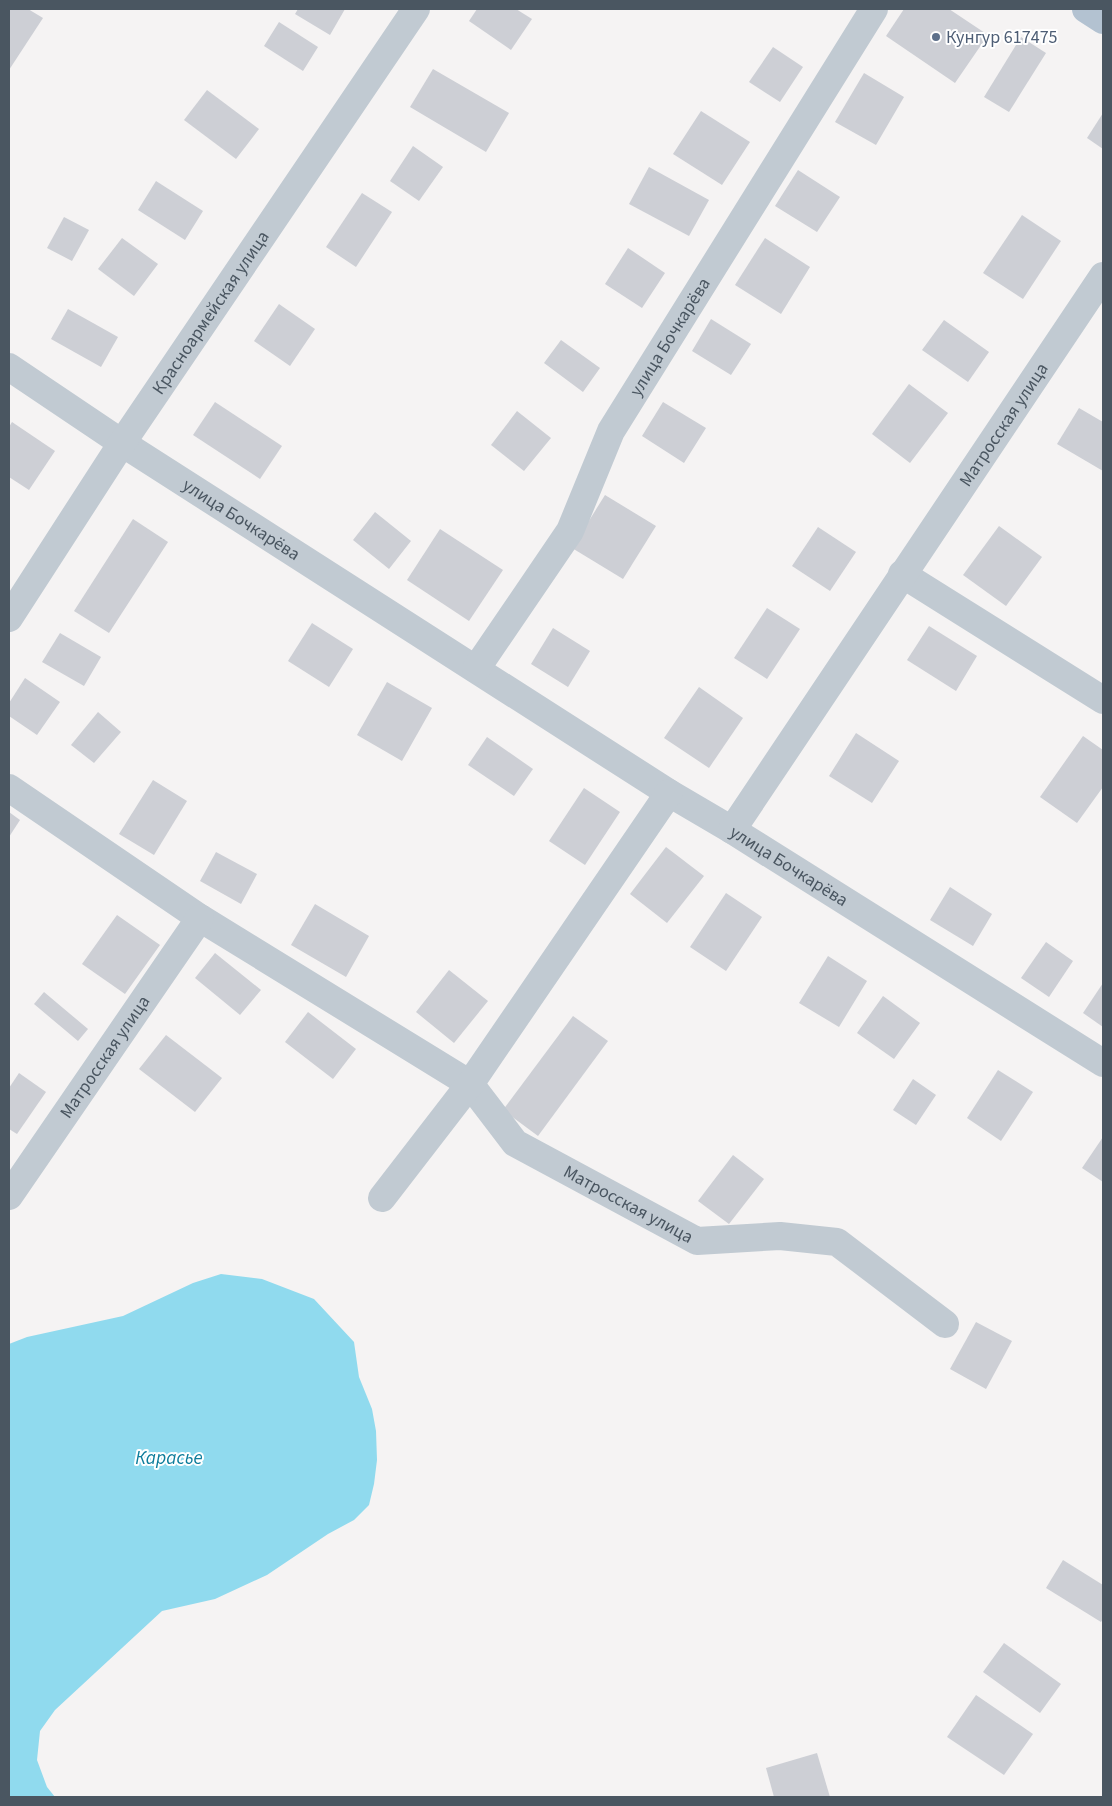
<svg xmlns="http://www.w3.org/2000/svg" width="1112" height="1806" font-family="'Source Sans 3',sans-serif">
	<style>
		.water { fill: #90daee }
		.building { fill: #cdcfd5 }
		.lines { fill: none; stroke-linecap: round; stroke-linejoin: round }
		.minor { stroke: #c1cad2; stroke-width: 28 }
		.primary { stroke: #b3c2d1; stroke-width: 28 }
		.service-dot { fill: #5c6f8a; stroke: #fff; stroke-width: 2 }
		.labels { text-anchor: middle; stroke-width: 4; stroke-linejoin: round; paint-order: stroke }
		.service-label { font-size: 18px; fill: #4e5e75; stroke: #fff; text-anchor: start }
		.street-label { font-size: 18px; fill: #4a5661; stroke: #fff }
		.water-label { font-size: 19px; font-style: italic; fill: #0c7c9b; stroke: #fff }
	</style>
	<rect width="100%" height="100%" fill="#f5f3f3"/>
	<path class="water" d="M 221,1274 L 262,1279 L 314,1299 L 354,1342 L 359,1377 L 372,1409 L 376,1431 L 377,1460 L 374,1484 L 369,1505 L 354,1520 L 328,1534 L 267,1575 L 215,1599 L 162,1611 L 55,1710 L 40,1731 L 37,1760 L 47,1787 L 55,1797 L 9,1797 L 9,1344 L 27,1337 L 123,1316 L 193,1283 Z"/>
	<g class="building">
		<path d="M 9,9 L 28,9 L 43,18 L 9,70 Z"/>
		<path d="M 298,9 L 345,9 L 330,35 L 295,14 Z"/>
		<path d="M 477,9 L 516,9 L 532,19 L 511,50 L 469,21 Z"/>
		<path d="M 904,9 L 949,9 L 988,35 L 955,83 L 886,36 Z"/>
		<path d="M 279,22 L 318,47 L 303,71 L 264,46 Z"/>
		<path d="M 1021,37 L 1046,53 L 1009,112 L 984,97 Z"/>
		<path d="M 773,47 L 803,67 L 780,102 L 749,82 Z"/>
		<path d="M 433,69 L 509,113 L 486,152 L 410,107 Z"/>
		<path d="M 864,73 L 904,97 L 876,145 L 835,122 Z"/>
		<path d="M 207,90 L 259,129 L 236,159 L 184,120 Z"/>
		<path d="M 701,111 L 750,142 L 722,185 L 673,154 Z"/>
		<path d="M 1103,113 L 1103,149 L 1087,138 Z"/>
		<path d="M 413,146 L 443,167 L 419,201 L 390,181 Z"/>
		<path d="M 649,167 L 709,200 L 689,236 L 629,204 Z"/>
		<path d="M 798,170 L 840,197 L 817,232 L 775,206 Z"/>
		<path d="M 156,181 L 203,211 L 185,240 L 138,210 Z"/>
		<path d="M 362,193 L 392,212 L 356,267 L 326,247 Z"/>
		<path d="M 1022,215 L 1061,241 L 1023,299 L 983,273 Z"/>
		<path d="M 64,217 L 89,230 L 72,261 L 47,248 Z"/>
		<path d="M 122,238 L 158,264 L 134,296 L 98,269 Z"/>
		<path d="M 765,238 L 810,267 L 781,314 L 735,285 Z"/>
		<path d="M 628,248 L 665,273 L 642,308 L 605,284 Z"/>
		<path d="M 279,304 L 315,329 L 290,366 L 254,341 Z"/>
		<path d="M 68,309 L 118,337 L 101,367 L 51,339 Z"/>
		<path d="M 711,319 L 751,344 L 731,375 L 692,351 Z"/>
		<path d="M 944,320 L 989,352 L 968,382 L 922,350 Z"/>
		<path d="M 561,340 L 600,368 L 583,392 L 544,363 Z"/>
		<path d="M 909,384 L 948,413 L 910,463 L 872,434 Z"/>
		<path d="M 215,402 L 282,446 L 260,479 L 193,435 Z"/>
		<path d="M 663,402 L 706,428 L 684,463 L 642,436 Z"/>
		<path d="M 1079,408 L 1103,422 L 1103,471 L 1057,444 Z"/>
		<path d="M 517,411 L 551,438 L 524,471 L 491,445 Z"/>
		<path d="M 12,422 L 55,451 L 29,490 L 9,477 L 9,427 Z"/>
		<path d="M 605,495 L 656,526 L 623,579 L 572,548 Z"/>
		<path d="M 375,512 L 411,541 L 389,569 L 353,540 Z"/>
		<path d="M 133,519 L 168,542 L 109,633 L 74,611 Z"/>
		<path d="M 999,526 L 1042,557 L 1006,606 L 963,575 Z"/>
		<path d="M 818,527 L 856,552 L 830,591 L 792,566 Z"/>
		<path d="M 440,529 L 503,570 L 469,621 L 407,580 Z"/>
		<path d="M 767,608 L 800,629 L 767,679 L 734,658 Z"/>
		<path d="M 312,623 L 353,649 L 329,687 L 288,661 Z"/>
		<path d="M 929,626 L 977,656 L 956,691 L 907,660 Z"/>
		<path d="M 553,628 L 590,651 L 568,687 L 531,664 Z"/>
		<path d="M 60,633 L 101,657 L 84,686 L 42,662 Z"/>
		<path d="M 25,678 L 60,702 L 37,735 L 9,716 L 9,703 Z"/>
		<path d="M 387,682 L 432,708 L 402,761 L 357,735 Z"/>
		<path d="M 699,687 L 743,718 L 709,768 L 664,738 Z"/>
		<path d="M 98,712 L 121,732 L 94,763 L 71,745 Z"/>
		<path d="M 856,733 L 899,761 L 872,803 L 829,776 Z"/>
		<path d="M 1083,736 L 1103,750 L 1103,787 L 1077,823 L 1040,797 Z"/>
		<path d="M 487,737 L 533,769 L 514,796 L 468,765 Z"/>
		<path d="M 153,780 L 187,801 L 154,855 L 119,834 Z"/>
		<path d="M 584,788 L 620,812 L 585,865 L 549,841 Z"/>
		<path d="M 9,812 L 20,820 L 9,837 Z"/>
		<path d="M 666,847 L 704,876 L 667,923 L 630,894 Z"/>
		<path d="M 216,852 L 257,874 L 241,904 L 200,881 Z"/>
		<path d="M 950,887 L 992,914 L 973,946 L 930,920 Z"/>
		<path d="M 726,893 L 762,917 L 726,971 L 690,947 Z"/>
		<path d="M 315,904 L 369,936 L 346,977 L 291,945 Z"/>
		<path d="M 117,915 L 160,945 L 125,994 L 82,964 Z"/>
		<path d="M 1046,942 L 1073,961 L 1049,997 L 1021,978 Z"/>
		<path d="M 215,953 L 261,990 L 240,1015 L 195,978 Z"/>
		<path d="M 828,956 L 867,981 L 839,1027 L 799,1003 Z"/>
		<path d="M 449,970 L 488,1001 L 454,1043 L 416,1012 Z"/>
		<path d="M 1103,983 L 1103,1027 L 1083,1013 Z"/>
		<path d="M 44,992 L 88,1029 L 78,1041 L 34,1004 Z"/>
		<path d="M 883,996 L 920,1023 L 894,1059 L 857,1033 Z"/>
		<path d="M 308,1012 L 356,1049 L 333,1079 L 285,1042 Z"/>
		<path d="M 573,1016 L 608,1041 L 538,1136 L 503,1110 Z"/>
		<path d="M 166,1035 L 222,1078 L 195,1112 L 139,1069 Z"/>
		<path d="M 998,1070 L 1033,1092 L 1001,1141 L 967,1118 Z"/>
		<path d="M 19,1073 L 46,1092 L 17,1134 L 9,1129 L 9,1088 Z"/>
		<path d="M 913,1079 L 936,1095 L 916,1125 L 893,1110 Z"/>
		<path d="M 1103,1137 L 1103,1182 L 1082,1168 Z"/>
		<path d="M 733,1155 L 764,1179 L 729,1224 L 698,1201 Z"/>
		<path d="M 976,1322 L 1012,1341 L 986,1389 L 950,1369 Z"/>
		<path d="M 1063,1560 L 1103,1585 L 1103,1619 L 1101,1622 L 1046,1588 Z"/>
		<path d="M 1004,1643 L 1061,1684 L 1040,1713 L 983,1672 Z"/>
		<path d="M 976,1695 L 1033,1734 L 1004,1775 L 947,1737 Z"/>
		<path d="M 817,1753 L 830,1797 L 774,1797 L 766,1768 Z"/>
	</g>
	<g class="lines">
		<g class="minor">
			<path id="s1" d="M 9,367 L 122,443 L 669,793 L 732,830 L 1103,1063"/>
			<path d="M 902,574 L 1103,700"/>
			<path id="s2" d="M 9,618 L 122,443 L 416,9"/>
			<path id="s3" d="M 476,669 L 570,531 L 611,431 L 874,9"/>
			<path id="s4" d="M 9,788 L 200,918 L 470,1084 L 515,1143 L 697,1241 L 780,1236 L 837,1242 L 945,1324"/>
			<path id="s5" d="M 732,830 L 1103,276"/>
			<path id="s6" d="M 9,1196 L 200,918"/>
			<path d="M 382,1198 L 470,1084 L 669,793"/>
		</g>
		<path class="primary" d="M 1086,9 L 1103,20"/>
	</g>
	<circle class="service-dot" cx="936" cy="37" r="5"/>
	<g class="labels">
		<g class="service-label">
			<text x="946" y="43">Кунгур 617475</text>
		</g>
		<g class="street-label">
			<text dy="6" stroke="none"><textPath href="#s2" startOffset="366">Красноармейская улица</textPath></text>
			<text dy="6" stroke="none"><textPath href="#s3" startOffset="386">улица Бочкарёва</textPath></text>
			<text dy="6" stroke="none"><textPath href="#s5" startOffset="488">Матросская улица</textPath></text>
			<text dy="6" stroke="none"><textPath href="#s1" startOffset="278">улица Бочкарёва</textPath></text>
			<text dy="6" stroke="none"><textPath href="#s1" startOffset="926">улица Бочкарёва</textPath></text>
			<text dy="6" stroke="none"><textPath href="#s6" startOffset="169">Матросская улица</textPath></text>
			<text dy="6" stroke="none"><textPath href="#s4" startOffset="751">Матросская улица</textPath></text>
		</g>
		<g class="water-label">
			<text x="169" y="1464">Карасье</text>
		</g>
	</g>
	<rect width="1112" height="1806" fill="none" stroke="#4a5661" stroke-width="20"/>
</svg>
